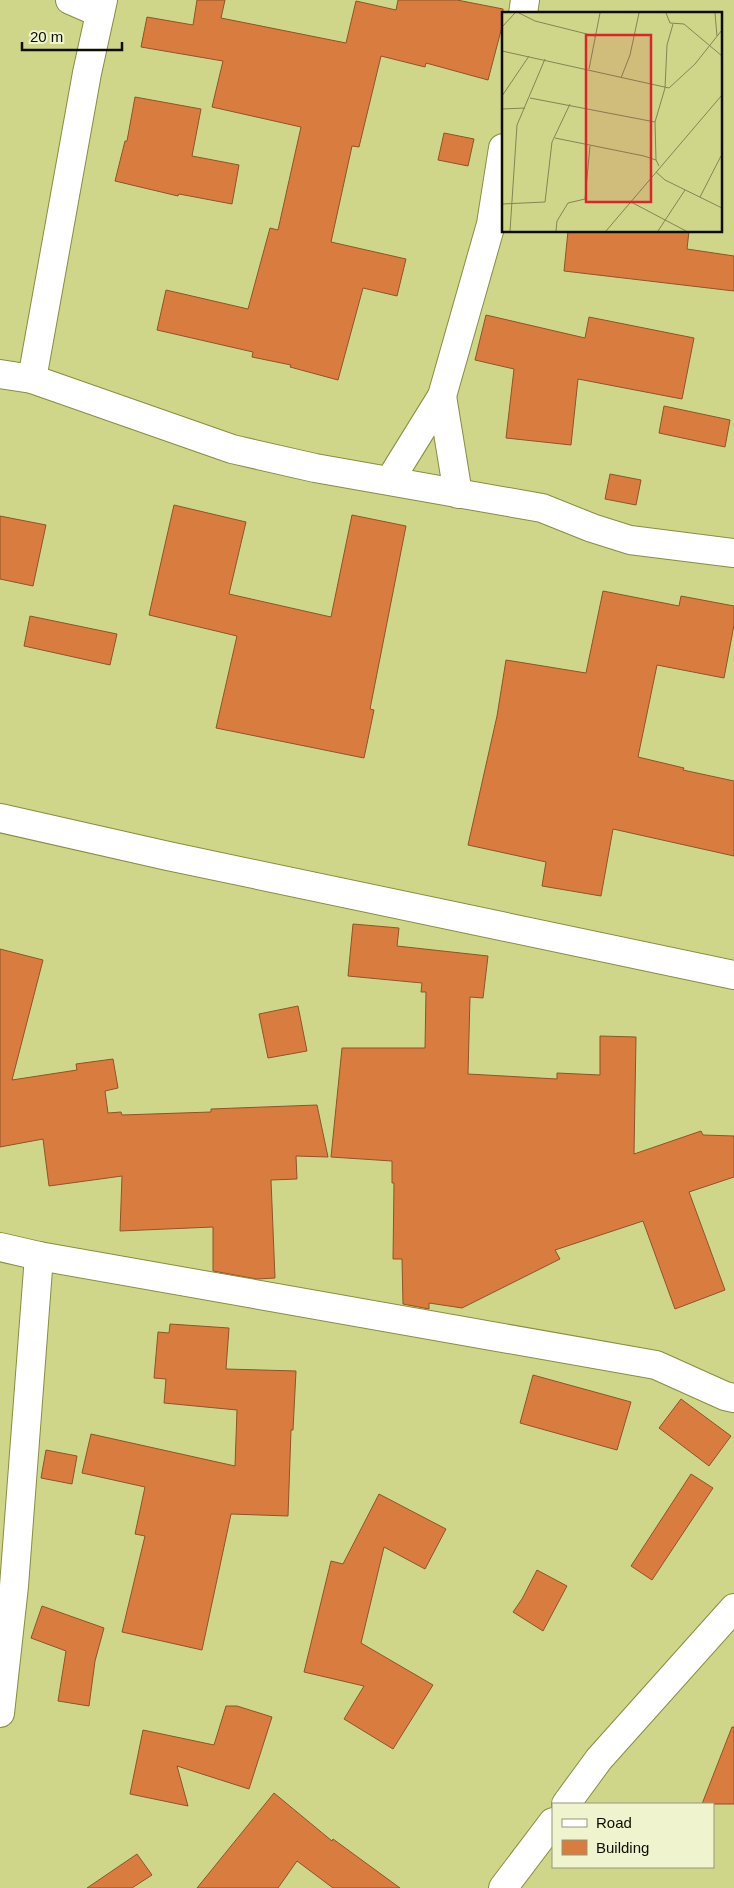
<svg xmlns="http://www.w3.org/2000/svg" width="734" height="1888" font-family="Arial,sans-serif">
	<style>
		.building { fill: #d87d3f; stroke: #8f5329 }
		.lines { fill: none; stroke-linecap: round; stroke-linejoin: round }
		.minor-casing { stroke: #878d43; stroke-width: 30 }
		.minor { stroke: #fff; stroke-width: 28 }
		.inset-road { fill: none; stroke: #818653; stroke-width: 1 }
		.view { fill: #d62828; fill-opacity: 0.15; stroke: #d62828; stroke-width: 2.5 }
		.inset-edge { fill: none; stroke: #0d0e00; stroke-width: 2.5 }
	</style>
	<rect width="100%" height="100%" fill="#cfd68a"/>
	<g class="building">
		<path d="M 197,0 L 225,0 L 221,18 L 346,43 L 356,1 L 396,10 L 398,0 L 457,0 L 503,9 L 503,23 L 488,80 L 426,63 L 425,67 L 381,56 L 359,147 L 352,146 L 331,242 L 406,259 L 397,296 L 363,288 L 338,380 L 290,367 L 291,365 L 252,357 L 253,352 L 157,330 L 166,290 L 248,309 L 270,228 L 278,230 L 301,127 L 212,107 L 223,61 L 141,47 L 147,17 L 193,25 Z"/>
		<path d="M 135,97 L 201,109 L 192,156 L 239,165 L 232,204 L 179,194 L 178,196 L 115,181 L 125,141 L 127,141 Z"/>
		<path d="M 444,133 L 474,139 L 468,166 L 438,160 Z"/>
		<path d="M 568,231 L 689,231 L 687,249 L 734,256 L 734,291 L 564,271 Z"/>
		<path d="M 486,315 L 585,338 L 589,317 L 694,338 L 682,399 L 578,379 L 571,445 L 506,438 L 514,369 L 475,360 Z"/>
		<path d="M 664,406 L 730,420 L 725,447 L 659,433 Z"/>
		<path d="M 610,474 L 641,480 L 636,505 L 605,499 Z"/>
		<path d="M 174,505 L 246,522 L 229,594 L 331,617 L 352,515 L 406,526 L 370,709 L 374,710 L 364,758 L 216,728 L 237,636 L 149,615 Z"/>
		<path d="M 0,516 L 46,525 L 33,586 L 0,579 Z"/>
		<path d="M 603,591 L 679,606 L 681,596 L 734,606 L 734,625 L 724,678 L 657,665 L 638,757 L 684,768 L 683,770 L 734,781 L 734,856 L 613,829 L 601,896 L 542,886 L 546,862 L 468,845 L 497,716 L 506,660 L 586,673 Z"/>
		<path d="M 30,616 L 117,634 L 110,665 L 24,646 Z"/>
		<path d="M 353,924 L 399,928 L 397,946 L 488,956 L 483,998 L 470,997 L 468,1074 L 557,1079 L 557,1073 L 600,1075 L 600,1036 L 636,1037 L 634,1154 L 701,1131 L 703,1135 L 734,1136 L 734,1177 L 689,1192 L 725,1290 L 675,1309 L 643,1221 L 555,1250 L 560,1259 L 462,1308 L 429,1303 L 429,1309 L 403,1304 L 402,1259 L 393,1259 L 394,1183 L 392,1183 L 392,1161 L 331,1157 L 342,1048 L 425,1048 L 426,992 L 421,992 L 422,983 L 348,976 Z"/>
		<path d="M 0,949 L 43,960 L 12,1080 L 77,1070 L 76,1064 L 113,1059 L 118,1088 L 105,1091 L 108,1113 L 121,1112 L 122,1115 L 211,1112 L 211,1109 L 317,1105 L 328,1157 L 296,1156 L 297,1179 L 271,1180 L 275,1278 L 257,1279 L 213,1271 L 213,1227 L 120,1231 L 122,1176 L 49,1186 L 43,1139 L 0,1147 Z"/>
		<path d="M 298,1006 L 307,1051 L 268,1058 L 259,1014 Z"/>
		<path d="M 170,1324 L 229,1328 L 226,1369 L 296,1371 L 293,1430 L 291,1430 L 288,1516 L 231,1514 L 202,1650 L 122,1632 L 145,1536 L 135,1534 L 145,1487 L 82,1473 L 91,1434 L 235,1466 L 237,1410 L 164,1403 L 166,1379 L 154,1378 L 158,1332 L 169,1333 Z"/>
		<path d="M 533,1375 L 631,1402 L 617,1450 L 520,1423 Z"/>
		<path d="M 681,1399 L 731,1436 L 709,1466 L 659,1428 Z"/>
		<path d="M 46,1450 L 77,1456 L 72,1484 L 41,1478 Z"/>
		<path d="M 691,1474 L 713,1488 L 652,1580 L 631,1566 Z"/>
		<path d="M 379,1494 L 446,1529 L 425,1569 L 384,1547 L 361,1643 L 433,1685 L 393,1749 L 344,1719 L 364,1686 L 304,1672 L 331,1561 L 343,1564 Z"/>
		<path d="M 537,1570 L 567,1586 L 543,1631 L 513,1612 L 522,1599 Z"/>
		<path d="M 42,1606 L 104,1628 L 95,1661 L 89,1706 L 58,1701 L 66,1651 L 31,1638 Z"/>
		<path d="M 226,1706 L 237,1706 L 272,1717 L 249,1789 L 177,1766 L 188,1806 L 130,1794 L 143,1730 L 214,1745 Z"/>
		<path d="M 732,1727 L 734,1727 L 734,1804 L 702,1804 Z"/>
		<path d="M 274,1793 L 332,1841 L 333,1839 L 400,1888 L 333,1888 L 297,1861 L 278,1888 L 197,1888 Z"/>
		<path d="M 137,1854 L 152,1875 L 132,1888 L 87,1888 Z"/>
	</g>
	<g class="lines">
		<g class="minor-casing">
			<g id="minor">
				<path d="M 70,0 L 100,13"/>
				<path d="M 523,14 L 525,0"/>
				<path d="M 0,374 L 32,379 L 232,449 L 315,468 L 542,508 L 592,528 L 630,540 L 734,553"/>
				<path d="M 32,379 L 87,73 L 103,0"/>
				<path d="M 442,396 L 458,494"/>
				<path d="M 390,480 L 442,396 L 491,224 L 503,148"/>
				<path d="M 0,818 L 168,856 L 734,975"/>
				<path d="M 0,1247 L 39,1256 L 656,1365 L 725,1396 L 734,1398"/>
				<path d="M 0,1713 L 14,1586 L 39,1256"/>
				<path d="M 566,1804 L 599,1759 L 734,1608"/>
				<path d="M 503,1888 L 553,1822"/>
			</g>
		</g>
		<use href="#minor" class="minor"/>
	</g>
	<g transform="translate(502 12)">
		<rect width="220" height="220" fill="#cfd68a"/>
		<path class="inset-road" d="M 17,1 L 33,9 L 93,24M 164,1 L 168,11 L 182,12 L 220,44M 213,1 L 215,24M 0,15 L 13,1M 0,39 L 167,76 L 193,52 L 220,18M 87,57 L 98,1M 119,66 L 128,43 L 137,1M 0,84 L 27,44M 28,86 L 153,110M 0,97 L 23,96M 53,126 L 142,144 L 154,148 L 157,154M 154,148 L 153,110 L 163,76 L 165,33 L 171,12M 154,160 L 163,168 L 220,196M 198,185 L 219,144M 129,190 L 184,219M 0,192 L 43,190 L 50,130 L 68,92M 8,219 L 15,113 L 43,47M 54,219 L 55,209 L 66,191 L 83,187 L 88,134M 104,219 L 220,83M 156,219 L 183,178"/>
		<path class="view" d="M 84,23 L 149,23 L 149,190 L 84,190 Z"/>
		<rect width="220" height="220" class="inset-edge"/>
	</g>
	<rect x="552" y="1803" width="162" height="65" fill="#eff4ce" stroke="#95987c"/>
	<rect x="562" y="1819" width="25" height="8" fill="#ffffff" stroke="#95987c"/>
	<text x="596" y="1828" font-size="15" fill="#0d0e00">Road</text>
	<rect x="562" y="1840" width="25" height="15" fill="#d87d3f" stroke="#95987c"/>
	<text x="596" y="1853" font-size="15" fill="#0d0e00">Building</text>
	<path d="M22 42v8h100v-8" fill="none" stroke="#0d0e00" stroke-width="2.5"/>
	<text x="30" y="42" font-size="15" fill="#0d0e00" stroke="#eff4ce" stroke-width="4" paint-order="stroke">20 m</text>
</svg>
